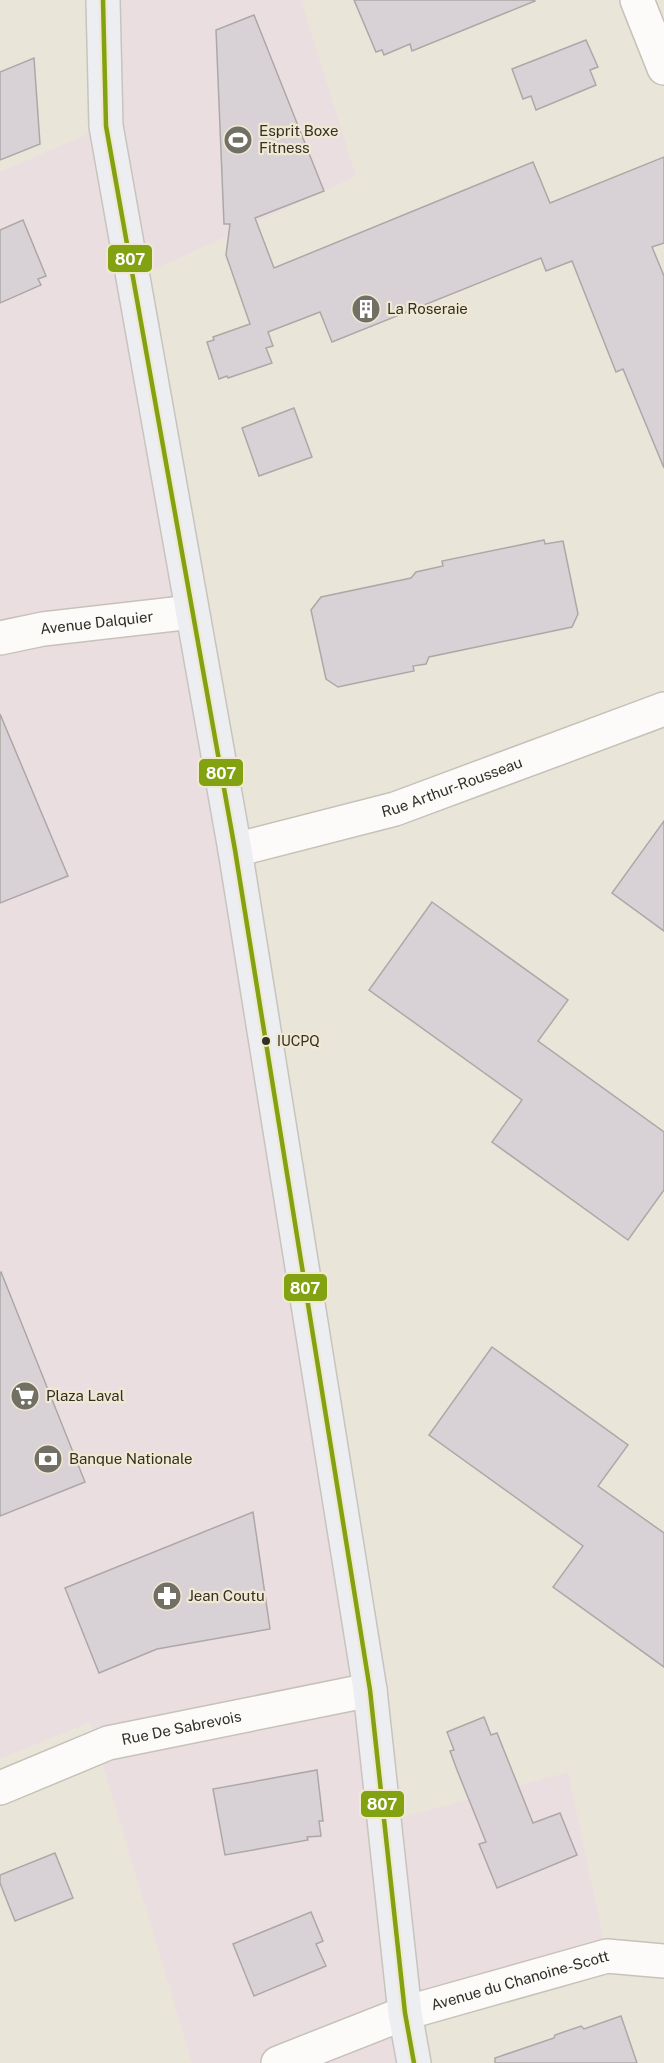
<svg xmlns="http://www.w3.org/2000/svg" width="664" height="2063" font-family="'Public Sans',sans-serif">
	<style>
		.commercial { fill: #ebdee1 }
		.building { fill: #d8d2d7; stroke: #aca8a7; stroke-width: 1.5 }
		.lines { fill: none; stroke-linecap: round; stroke-linejoin: round }
		.minor-casing { stroke: #c6c2b9; stroke-width: 36 }
		.major-casing { stroke: #c7c4be; stroke-width: 36 }
		.minor { stroke: #fcfbf9; stroke-width: 33 }
		.major { stroke: #eceef1; stroke-width: 33 }
		.bus-1-casing { stroke: #f1e8d2; stroke-width: 9 }
		.bus-1 { stroke: #83a212; stroke-width: 4.5 }
		.bus-dot { fill: #322f27; stroke: #f1e8d2; stroke-width: 2 }
		.labels { text-anchor: middle; stroke-width: 4.5; stroke-linejoin: round; paint-order: stroke }
		.bus-label { font-size: 14px; fill: #322f27; stroke: #f1e8d2; text-anchor: start }
		.poi-label { font-size: 15px; fill: #322f27; stroke: #f1e8d2; text-anchor: start }
		.street-label { font-size: 15px; fill: #322f27; stroke: #f1e8d2 }
		.line-badge { stroke: #f1e8d2; stroke-width: 2 }
		.badge-label { font-size: 16px; text-anchor: middle; font-weight: bold; fill: #fff }
	</style>
	<rect width="100%" height="100%" fill="#eae5d9"/>
	<path class="commercial" d="M 103,0 L 301,0 L 356,176 L 134,279 L 385,1822 L 568,1772 L 607,1956 L 406,2012 L 414,2063 L 192,2063 L 90,1722 L 0,1759 L 0,172 L 106,126 Z"/>
	<g class="building">
		<path d="M 354,0 L 534,0 L 535,1 L 412,51 L 410,44 L 384,55 L 382,50 L 376,52 Z"/>
		<path d="M 254,15 L 324,191 L 255,218 L 274,268 L 533,162 L 550,203 L 664,157 L 664,243 L 652,247 L 664,276 L 664,468 L 623,369 L 616,372 L 572,261 L 546,271 L 541,258 L 332,342 L 320,312 L 268,332 L 273,346 L 266,348 L 272,363 L 228,378 L 227,376 L 219,379 L 207,342 L 214,340 L 213,337 L 250,324 L 226,255 L 230,224 L 224,224 L 216,30 Z"/>
		<path d="M 586,40 L 598,67 L 590,70 L 596,85 L 536,110 L 531,96 L 523,99 L 512,69 Z"/>
		<path d="M 34,58 L 40,144 L 0,160 L 0,72 Z"/>
		<path d="M 23,220 L 46,276 L 38,279 L 41,285 L 0,303 L 0,230 Z"/>
		<path d="M 294,408 L 312,457 L 259,476 L 242,428 Z"/>
		<path d="M 544,540 L 545,544 L 563,541 L 578,614 L 572,627 L 429,657 L 426,664 L 413,666 L 414,671 L 380,678 L 338,687 L 326,679 L 311,610 L 321,597 L 411,578 L 416,572 L 443,566 L 442,561 Z"/>
		<path d="M 0,714 L 68,876 L 0,903 Z"/>
		<path d="M 664,821 L 664,931 L 612,893 Z"/>
		<path d="M 432,902 L 568,1000 L 538,1041 L 664,1132 L 664,1190 L 628,1240 L 492,1142 L 522,1100 L 369,990 Z"/>
		<path d="M 1,1272 L 85,1482 L 0,1516 L 0,1273 Z"/>
		<path d="M 492,1347 L 628,1445 L 598,1486 L 664,1533 L 664,1667 L 553,1587 L 583,1546 L 429,1435 Z"/>
		<path d="M 253,1512 L 270,1629 L 157,1649 L 99,1673 L 65,1588 Z"/>
		<path d="M 484,1717 L 491,1735 L 497,1733 L 533,1823 L 560,1813 L 577,1855 L 497,1888 L 479,1844 L 486,1842 L 457,1770 L 450,1751 L 454,1750 L 447,1732 Z"/>
		<path d="M 317,1770 L 323,1821 L 319,1821 L 321,1836 L 307,1837 L 308,1840 L 225,1855 L 213,1789 Z"/>
		<path d="M 55,1853 L 73,1898 L 15,1921 L 0,1883 L 0,1875 Z"/>
		<path d="M 311,1912 L 323,1941 L 316,1944 L 326,1966 L 254,1996 L 233,1944 Z"/>
		<path d="M 621,2016 L 637,2063 L 495,2063 L 495,2058 L 554,2038 L 555,2035 L 581,2026 L 584,2029 Z"/>
	</g>
	<g class="lines">
		<g class="minor-casing">
			<g id="minor">
				<path d="M 637,0 L 664,68"/>
				<path id="s1" d="M 0,638 L 43,629 L 192,612"/>
				<path id="s2" d="M 235,850 L 395,809 L 664,709"/>
				<path id="s3" d="M 0,1788 L 108,1743 L 370,1690"/>
				<path id="s4" d="M 278,2063 L 405,2013 L 607,1956 L 664,1961"/>
			</g>
		</g>
		<g class="major-casing">
			<path id="major" d="M 103,0 L 106,126 L 235,850 L 370,1690 L 405,2013 L 414,2063"/>
		</g>
		<use href="#minor" class="minor"/>
		<use href="#major" class="major"/>
		<g class="bus-1-casing">
			<path id="bus-1" d="M 103,0 L 106,126 L 235,850 L 370,1690 L 405,2013 L 414,2063"/>
		</g>
		<use href="#bus-1" class="bus-1"/>
	</g>
	<defs>
		<g id="stadium-disc" transform="scale(1.5)"><circle r="9.5" fill="#726f65" stroke="#f1e8d2"/><path d="M0-5a6.5 5 0 1 0 0 10a6.5 5 0 1 0 0-10ZM-3.5-1.8h7v3.6h-7Z" fill="#fff"/></g>
		<g id="building-disc" transform="scale(1.5)"><circle r="9.5" fill="#726f65" stroke="#f1e8d2"/><path d="M-4-6H4V6H1V3H-1V6H-4ZM-2.5-4.3h1.7v1.8h-1.7ZM.8-4.3h1.7v1.8H.8ZM-2.5-1h1.7V.8h-1.7ZM.8-1h1.7V.8H.8Z" fill="#fff"/></g>
		<g id="supermarket-disc" transform="scale(1.5)"><circle r="9.5" fill="#726f65" stroke="#f1e8d2"/><path d="M-6-5.5h2.5l.6 2H6L4.5 2H-2.5L-4.4-4H-6ZM-1.5 3.2a1.3 1.3 0 1 0 .1 0ZM3 3.2a1.3 1.3 0 1 0 .1 0Z" fill="#fff"/></g>
		<g id="bank-disc" transform="scale(1.5)"><circle r="9.5" fill="#726f65" stroke="#f1e8d2"/><path d="M-6-4H6V4H-6ZM0-2.3a2.3 2.3 0 1 0 0 4.6a2.3 2.3 0 1 0 0-4.6Z" fill="#fff"/></g>
		<g id="pharmacy-disc" transform="scale(1.5)"><circle r="9.5" fill="#726f65" stroke="#f1e8d2"/><path d="M-2-6h4v4h4v4h-4v4h-4v-4h-4v-4h4Z" fill="#fff"/></g>
	</defs>
	<g fill-rule="evenodd">
		<use href="#stadium-disc" x="238" y="140"/>
		<use href="#building-disc" x="366" y="309"/>
		<use href="#supermarket-disc" x="25" y="1396"/>
		<use href="#bank-disc" x="48" y="1459"/>
		<use href="#pharmacy-disc" x="167" y="1596"/>
	</g>
	<circle class="bus-dot" cx="266" cy="1041" r="5"/>
	<g class="labels">
		<g class="bus-label">
			<text x="277" y="1046">IUCPQ</text>
		</g>
		<g class="poi-label">
			<text x="259" y="136">Esprit Boxe<tspan x="259" dy="17">Fitness</tspan></text>
			<text x="387" y="314">La Roseraie</text>
			<text x="46" y="1401">Plaza Laval</text>
			<text x="69" y="1464">Banque Nationale</text>
			<text x="188" y="1601">Jean Coutu</text>
		</g>
		<g class="street-label">
			<text dy="5" stroke="none"><textPath href="#s1" startOffset="98">Avenue Dalquier</textPath></text>
			<text dy="5" stroke="none"><textPath href="#s2" startOffset="226">Rue Arthur-Rousseau</textPath></text>
			<text dy="5" stroke="none"><textPath href="#s3" startOffset="192">Rue De Sabrevois</textPath></text>
			<text dy="5" stroke="none"><textPath href="#s4" startOffset="256">Avenue du Chanoine-Scott</textPath></text>
		</g>
	</g>
	<g class="line-badge">
		<rect x="107" y="244" width="46" height="29" rx="6" fill="#83a212"/>
		<rect x="198" y="758" width="46" height="29" rx="6" fill="#83a212"/>
		<rect x="283" y="1273" width="45" height="29" rx="6" fill="#83a212"/>
		<rect x="360" y="1790" width="45" height="28" rx="6" fill="#83a212"/>
	</g>
	<g class="badge-label">
		<text x="130" y="265">807</text>
		<text x="221" y="779">807</text>
		<text x="305" y="1294">807</text>
		<text x="382" y="1810">807</text>
	</g>
</svg>
